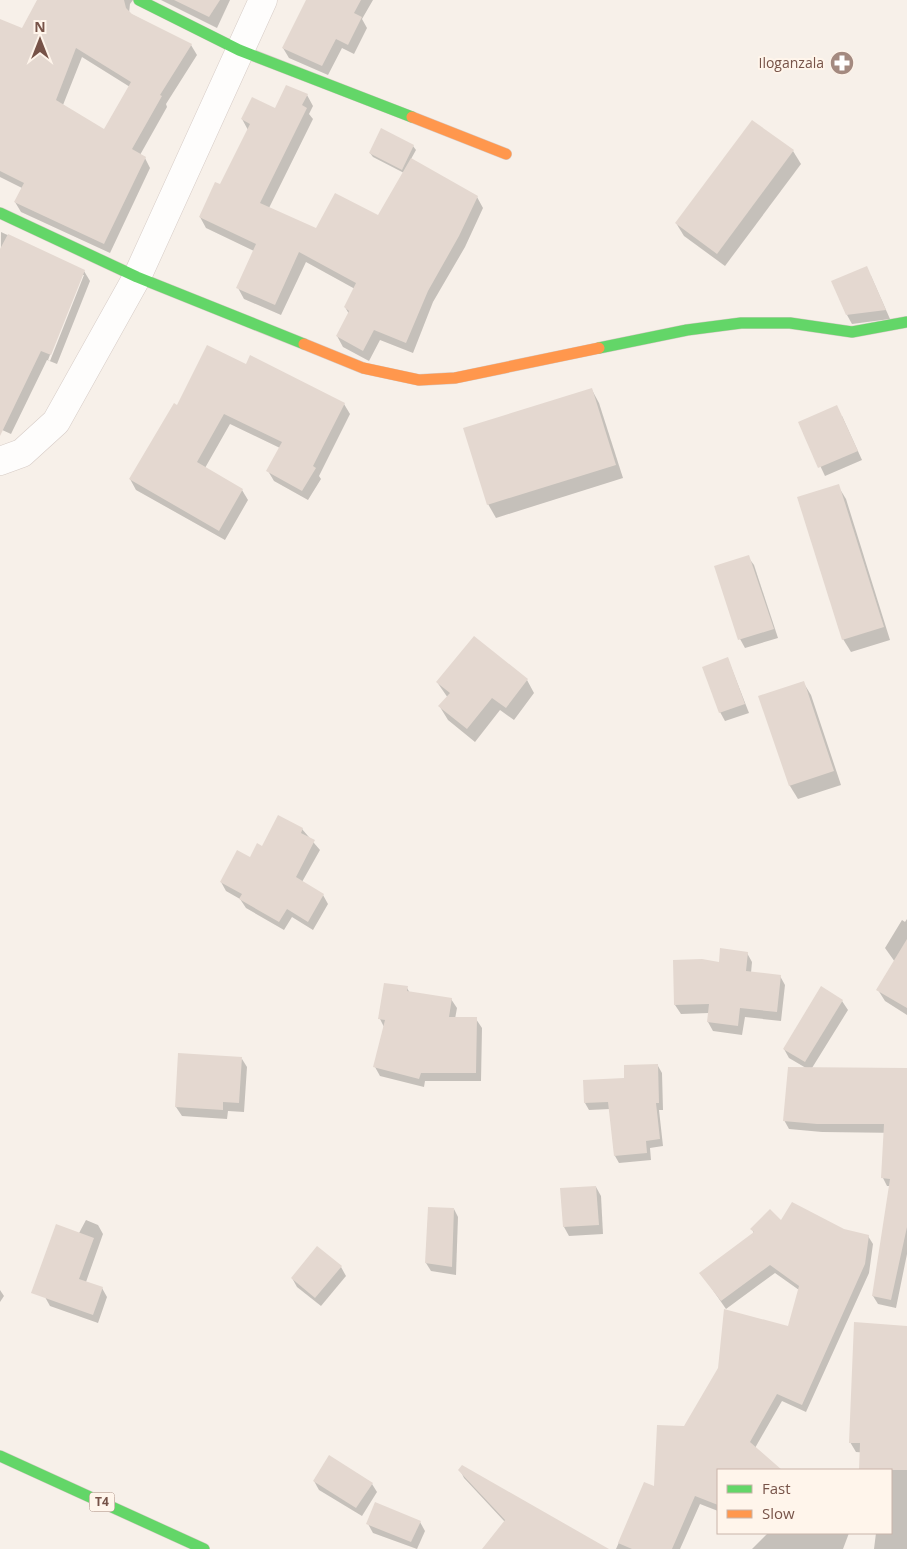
<svg xmlns="http://www.w3.org/2000/svg" width="907" height="1549" font-family="'Open Sans',sans-serif">
	<style>
		.shadow { fill: #0003; fill-rule: evenodd }
		.building { fill: #e4d8d0; fill-rule: evenodd }
		.lines { fill: none; stroke-linecap: round; stroke-linejoin: round }
		.street-casing { stroke: #d6cbc6; stroke-width: 29 }
		.fast-casing { stroke: #d7cbc6; stroke-width: 12 }
		.slow-casing { stroke: #d7cbc6; stroke-width: 12 }
		.street { stroke: #fefdfc; stroke-width: 28 }
		.fast { stroke: #63d668; stroke-width: 11 }
		.slow { stroke: #ff974d; stroke-width: 11 }
		.labels { text-anchor: middle; stroke-width: 4; stroke-linejoin: round; paint-order: stroke }
		.shield { fill: #fff5eb; stroke: #a08479; stroke-width: 1 }
		.shield-label { font-size: 12px; font-weight: bold; fill: #775348 }
		.poi-label { font-size: 14px; fill: #775348; stroke: #fff5eb; text-anchor: end }
	</style>
	<rect width="100%" height="100%" fill="#f7f0e9"/>
	<g class="shadow">
		<path d="M 39,0 L 133,0 L 130,4 L 129,13 L 191,45 L 197,55 L 166,104 L 167,107 L 140,155 L 145,158 L 150,168 L 110,253 L 21,212 L 15,202 L 22,188 L 0,177 L 0,20 L 23,30 ZM 82,57 L 130,87 L 105,131 L 63,105 Z"/>
		<path d="M 161,0 L 230,0 L 217,28 Z"/>
		<path d="M 307,0 L 373,0 L 362,19 L 367,28 L 354,54 L 342,48 L 328,75 L 289,58 L 283,48 Z"/>
		<path d="M 307,95 L 313,106 L 309,114 L 313,119 L 269,208 L 316,230 L 378,217 L 404,173 L 373,157 L 370,153 L 413,146 L 416,150 L 411,159 L 477,197 L 483,208 L 465,247 L 433,302 L 413,353 L 380,340 L 369,361 L 343,347 L 337,336 L 349,314 L 345,307 L 355,289 L 306,262 L 281,315 L 244,299 L 238,288 L 254,251 L 206,228 L 200,217 L 220,186 L 248,130 L 242,119 L 275,109 Z"/>
		<path d="M 793,151 L 801,164 L 725,266 L 684,236 L 676,223 Z"/>
		<path d="M 1,232 L 84,271 L 90,281 L 57,364 L 47,360 L 11,434 L 0,429 ZM 81,275 L 84,275 L 50,361 L 48,360 Z"/>
		<path d="M 871,276 L 890,319 L 852,324 L 847,315 Z"/>
		<path d="M 246,366 L 344,404 L 350,414 L 319,476 L 321,479 L 308,500 L 274,481 L 268,471 L 280,448 L 230,424 L 205,468 L 242,490 L 248,500 L 225,540 L 136,490 L 130,479 L 178,406 Z"/>
		<path d="M 592,390 L 599,403 L 623,478 L 496,518 L 488,504 Z"/>
		<path d="M 842,416 L 862,460 L 825,476 L 800,423 Z"/>
		<path d="M 838,486 L 846,499 L 890,640 L 851,652 L 843,639 Z"/>
		<path d="M 748,557 L 754,565 L 778,638 L 745,648 L 740,639 Z"/>
		<path d="M 728,659 L 749,713 L 725,721 L 720,712 Z"/>
		<path d="M 527,680 L 534,693 L 514,720 L 500,710 L 475,742 L 448,720 L 440,707 L 448,698 L 437,682 Z"/>
		<path d="M 803,682 L 811,695 L 841,785 L 798,799 L 790,786 L 760,697 Z"/>
		<path d="M 302,829 L 320,850 L 302,882 L 323,895 L 328,904 L 313,930 L 292,917 L 284,930 L 246,908 L 240,899 L 226,891 L 221,882 L 263,848 Z"/>
		<path d="M 907,919 L 907,1015 L 885,1001 L 878,990 L 895,962 L 885,948 L 902,920 L 905,922 Z"/>
		<path d="M 747,953 L 752,962 L 751,973 L 780,976 L 785,985 L 781,1021 L 745,1017 L 742,1035 L 713,1031 L 708,1022 L 709,1013 L 681,1014 L 675,1005 L 720,963 Z"/>
		<path d="M 407,988 L 410,993 L 451,999 L 457,1008 L 455,1019 L 476,1019 L 482,1028 L 481,1081 L 425,1081 L 424,1087 L 380,1076 L 375,1067 L 384,1027 L 380,1019 Z"/>
		<path d="M 842,1001 L 848,1010 L 812,1068 L 902,1133 L 822,1132 L 789,1129 L 784,1120 L 806,1068 L 789,1058 L 784,1049 Z"/>
		<path d="M 242,1059 L 247,1067 L 244,1112 L 228,1111 L 227,1119 L 182,1116 L 176,1107 Z"/>
		<path d="M 658,1066 L 662,1073 L 663,1110 L 659,1110 L 663,1146 L 650,1148 L 651,1160 L 619,1163 L 615,1156 L 610,1109 L 589,1110 L 585,1103 L 625,1079 Z"/>
		<path d="M 907,1137 L 907,1254 L 896,1308 L 878,1304 L 873,1296 L 890,1186 L 887,1186 L 883,1178 Z"/>
		<path d="M 596,1187 L 601,1196 L 603,1234 L 569,1236 L 564,1227 Z"/>
		<path d="M 454,1209 L 458,1217 L 456,1275 L 431,1271 L 426,1263 Z"/>
		<path d="M 86,1220 L 98,1225 L 103,1234 L 86,1282 L 102,1288 L 107,1297 L 98,1323 L 50,1306 L 45,1297 Z"/>
		<path d="M 782,1222 L 868,1236 L 873,1244 L 869,1273 L 806,1412 L 782,1401 L 755,1448 L 780,1470 L 718,1470 L 718,1511 L 700,1504 L 680,1549 L 616,1549 L 645,1484 L 655,1488 L 685,1428 L 789,1327 L 799,1290 L 775,1273 L 726,1309 L 701,1273 L 754,1234 L 752,1229 Z"/>
		<path d="M 341,1267 L 346,1276 L 321,1306 L 297,1287 L 292,1278 Z"/>
		<path d="M 0,1290 L 4,1296 L 0,1302 Z"/>
		<path d="M 907,1327 L 907,1549 L 874,1549 L 876,1533 L 891,1533 L 891,1470 L 887,1470 L 890,1449 L 882,1454 L 856,1452 L 850,1442 Z"/>
		<path d="M 460,1470 L 606,1549 L 484,1549 L 505,1522 L 464,1478 Z"/>
		<path d="M 314,1481 L 372,1484 L 377,1492 L 362,1516 L 319,1490 Z"/>
		<path d="M 420,1522 L 425,1531 L 417,1549 L 373,1533 L 368,1524 Z"/>
		<path d="M 768,1533 L 849,1533 L 843,1549 L 752,1549 Z"/>
	</g>
	<g class="building">
		<path d="M 37,0 L 124,0 L 126,8 L 132,14 L 192,44 L 160,95 L 162,96 L 132,149 L 146,157 L 104,244 L 14,202 L 24,183 L 0,171 L 0,19 L 22,28 ZM 76,48 L 131,82 L 104,129 L 56,100 Z"/>
		<path d="M 174,0 L 220,0 L 209,17 Z"/>
		<path d="M 306,0 L 361,0 L 354,13 L 362,17 L 348,45 L 336,39 L 322,66 L 282,48 Z"/>
		<path d="M 286,85 L 308,94 L 302,105 L 307,108 L 260,203 L 316,228 L 335,193 L 378,215 L 411,158 L 478,196 L 459,236 L 428,291 L 406,343 L 374,330 L 363,351 L 336,336 L 349,311 L 344,307 L 356,283 L 299,252 L 275,305 L 236,288 L 256,244 L 199,217 L 215,182 L 220,184 L 250,124 L 241,119 L 252,97 L 275,108 Z"/>
		<path d="M 752,120 L 794,150 L 717,254 L 675,223 Z"/>
		<path d="M 381,128 L 414,145 L 402,170 L 369,153 Z"/>
		<path d="M 8,234 L 85,270 L 51,355 L 41,351 L 0,436 L 0,249 Z"/>
		<path d="M 867,266 L 886,310 L 846,315 L 831,281 Z"/>
		<path d="M 207,345 L 246,364 L 250,355 L 345,403 L 313,466 L 316,468 L 302,491 L 266,471 L 282,442 L 224,414 L 197,462 L 243,489 L 219,531 L 129,479 L 174,403 L 177,405 Z"/>
		<path d="M 592,388 L 616,465 L 487,505 L 463,428 Z"/>
		<path d="M 837,405 L 858,451 L 818,468 L 798,422 Z"/>
		<path d="M 839,484 L 884,627 L 842,640 L 797,497 Z"/>
		<path d="M 749,555 L 774,629 L 738,640 L 714,566 Z"/>
		<path d="M 474,636 L 528,679 L 506,708 L 492,698 L 467,729 L 438,706 L 450,693 L 436,682 Z"/>
		<path d="M 728,657 L 745,704 L 719,713 L 702,667 Z"/>
		<path d="M 804,681 L 834,771 L 789,786 L 758,696 Z"/>
		<path d="M 278,815 L 303,828 L 301,833 L 315,840 L 296,877 L 324,894 L 308,922 L 287,909 L 279,922 L 239,899 L 242,894 L 220,882 L 237,850 L 250,857 L 257,843 L 262,846 Z"/>
		<path d="M 907,939 L 907,1008 L 876,990 Z"/>
		<path d="M 720,948 L 748,952 L 746,971 L 781,975 L 777,1012 L 740,1008 L 738,1026 L 707,1022 L 709,1004 L 674,1005 L 673,960 L 702,959 L 719,962 Z"/>
		<path d="M 384,983 L 408,986 L 407,991 L 452,998 L 449,1017 L 477,1017 L 476,1073 L 421,1073 L 419,1079 L 373,1067 L 385,1020 L 378,1019 Z"/>
		<path d="M 821,986 L 843,1000 L 805,1062 L 783,1049 Z"/>
		<path d="M 178,1053 L 242,1057 L 239,1103 L 223,1102 L 223,1110 L 175,1107 Z"/>
		<path d="M 658,1064 L 659,1103 L 656,1103 L 660,1139 L 646,1141 L 647,1153 L 614,1156 L 608,1102 L 584,1103 L 583,1080 L 624,1078 L 624,1065 Z"/>
		<path d="M 788,1067 L 907,1068 L 907,1227 L 891,1300 L 872,1296 L 890,1179 L 881,1178 L 884,1124 L 817,1124 L 783,1121 Z"/>
		<path d="M 596,1186 L 599,1225 L 563,1227 L 560,1188 Z"/>
		<path d="M 792,1202 L 844,1229 L 869,1235 L 865,1264 L 802,1405 L 777,1394 L 750,1442 L 782,1470 L 718,1470 L 718,1505 L 695,1496 L 672,1549 L 632,1549 L 618,1543 L 644,1482 L 654,1486 L 657,1425 L 684,1426 L 718,1368 L 724,1309 L 788,1326 L 799,1286 L 770,1265 L 721,1301 L 699,1273 L 754,1232 L 750,1229 L 770,1209 L 781,1220 Z"/>
		<path d="M 428,1207 L 454,1208 L 452,1267 L 425,1263 Z"/>
		<path d="M 56,1224 L 94,1238 L 79,1279 L 103,1287 L 93,1315 L 31,1293 Z"/>
		<path d="M 317,1246 L 342,1266 L 315,1298 L 291,1278 Z"/>
		<path d="M 854,1322 L 907,1326 L 907,1470 L 859,1470 L 860,1443 L 849,1443 Z"/>
		<path d="M 329,1455 L 373,1483 L 356,1508 L 313,1481 Z"/>
		<path d="M 462,1465 L 609,1549 L 482,1549 L 505,1520 L 458,1470 Z"/>
		<path d="M 375,1502 L 421,1521 L 411,1542 L 366,1524 Z"/>
	</g>
	<g class="lines">
		<g class="street-casing">
			<path id="street" d="M 0,461 L 22,453 L 56,422 L 137,277 L 263,0"/>
		</g>
		<g class="fast-casing">
			<g id="fast">
				<path d="M 139,0 L 239,50 L 412,117"/>
				<path d="M 0,213 L 137,277 L 304,344"/>
				<path d="M 599,348 L 687,330 L 741,323 L 790,323 L 852,332 L 907,322"/>
				<path d="M 0,1456 L 204,1549"/>
			</g>
		</g>
		<g class="slow-casing">
			<g id="slow">
				<path d="M 412,117 L 506,154"/>
				<path d="M 304,344 L 363,368 L 419,380 L 455,378 L 599,348"/>
			</g>
		</g>
		<use href="#street" class="street"/>
		<use href="#fast" class="fast"/>
		<use href="#slow" class="slow"/>
	</g>
	<defs>
		<g id="pharmacy-disc" transform="scale(1.25)"><circle r="9.5" fill="#a48a80" stroke="#fff5eb"/><path d="M-2-6h4v4h4v4h-4v4h-4v-4h-4v-4h4Z" fill="#fff"/></g>
	</defs>
	<g fill-rule="evenodd">
		<use href="#pharmacy-disc" x="842" y="63"/>
	</g>
	<g class="labels">
		<rect class="shield" x="89.5" y="1492.5" width="25" height="19" rx="4"/>
		<g class="shield-label">
			<text x="102" y="1506">T4</text>
		</g>
		<g class="poi-label">
			<text x="824" y="68">Iloganzala</text>
		</g>
	</g>
	<rect x="717" y="1469" width="175" height="65" fill="#fff5eb" stroke="#c9b4aa"/>
	<rect x="727" y="1485" width="25" height="8" fill="#63d668" stroke="#c9b4aa"/>
	<text x="762" y="1494" font-size="15" fill="#775348">Fast</text>
	<rect x="727" y="1510" width="25" height="8" fill="#ff974d" stroke="#c9b4aa"/>
	<text x="762" y="1519" font-size="15" fill="#775348">Slow</text>
	<g transform="translate(40 40)" stroke="#fff5eb" stroke-width="4" paint-order="stroke">
	<path d="M0-4L9 19L0 12L-9 19Z" fill="#775348"/>
	<text y="-8" font-size="14" font-weight="bold" text-anchor="middle" fill="#775348">N</text>
	</g>
</svg>
